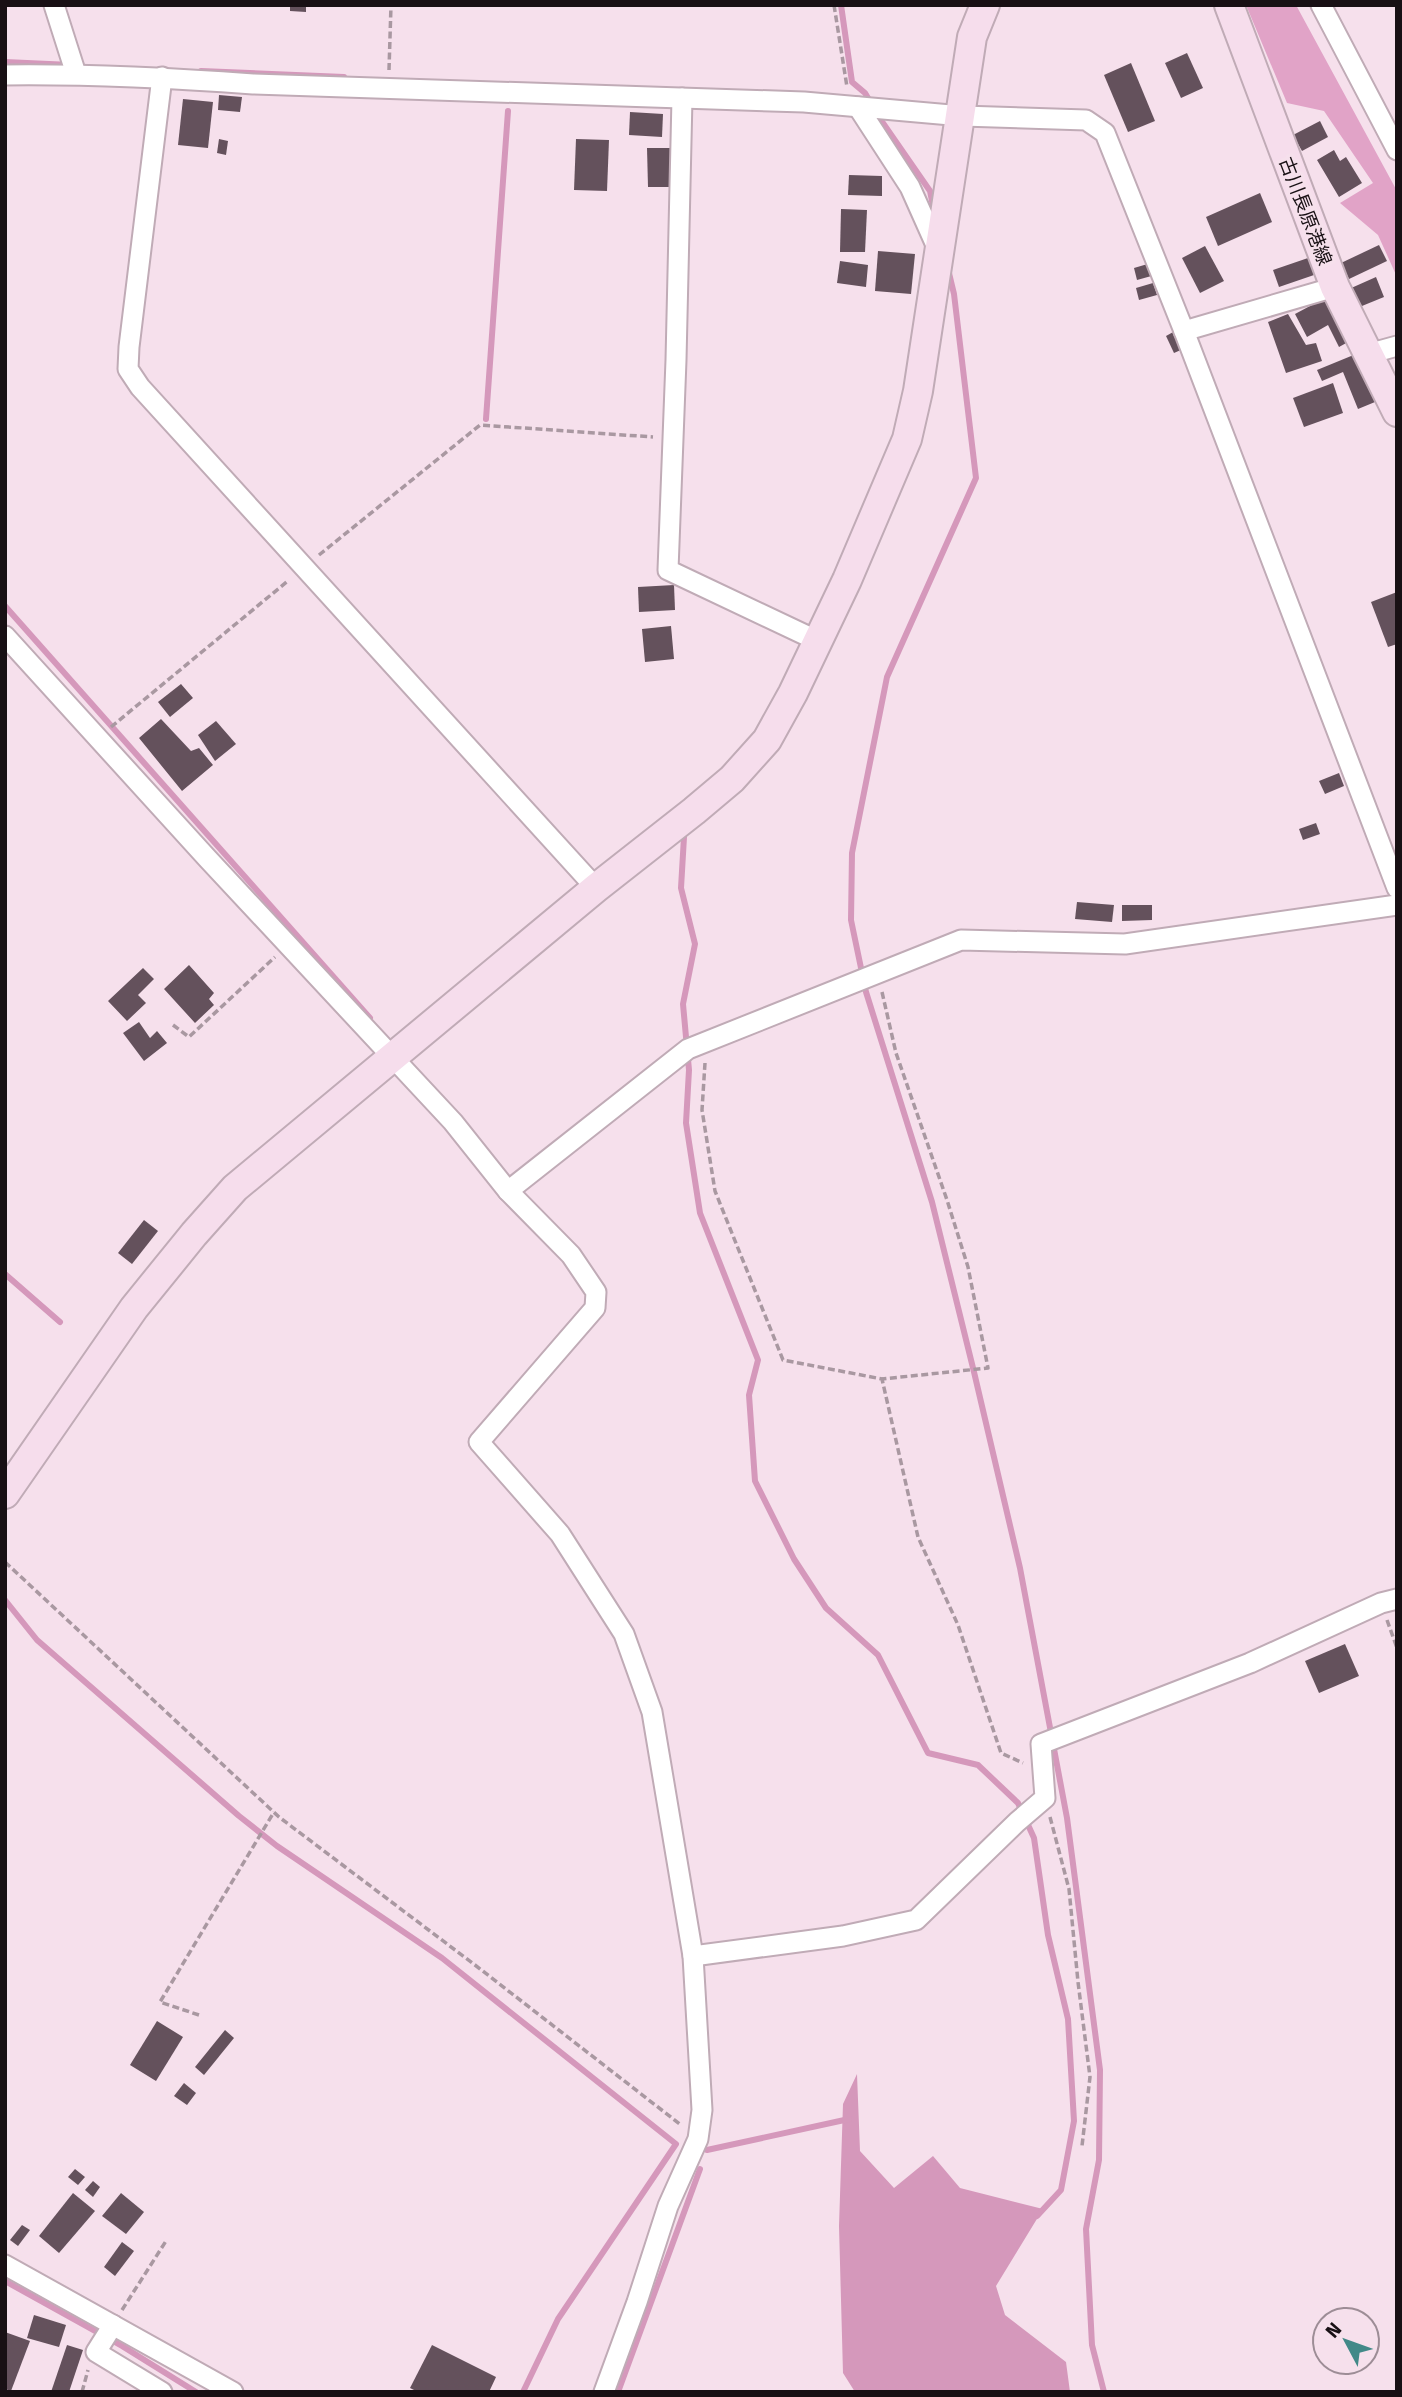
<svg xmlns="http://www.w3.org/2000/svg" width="1402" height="2397" font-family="'Fira Sans','Noto Sans JP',sans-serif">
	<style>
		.forest { fill: #e1a3c7 }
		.water { fill: #d598bb }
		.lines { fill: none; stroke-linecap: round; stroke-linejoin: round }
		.stream { stroke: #d598bb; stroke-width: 6 }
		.building { fill: #64515c }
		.street-casing { stroke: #c0abb6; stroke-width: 23 }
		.secondary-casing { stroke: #c0abb6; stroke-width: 32 }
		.path { stroke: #a998a1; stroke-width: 3.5; stroke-dasharray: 7 3.5; stroke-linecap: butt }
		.street { stroke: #fff; stroke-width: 19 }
		.secondary { stroke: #f6ddec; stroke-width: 28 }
		.labels { text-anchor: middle; stroke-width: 7; stroke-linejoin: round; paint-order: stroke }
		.street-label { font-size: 19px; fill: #181014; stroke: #f6e0ec }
	</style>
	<rect width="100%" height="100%" fill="#f6e0ec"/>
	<path class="forest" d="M 1246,5 L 1296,5 L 1397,191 L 1397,277 L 1378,235 L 1340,203 L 1373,183 L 1324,111 L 1287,103 Z"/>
	<path class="water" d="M 857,2074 L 860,2151 L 894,2188 L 933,2156 L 960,2188 L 1043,2209 L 996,2286 L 1005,2315 L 1066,2362 L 1070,2392 L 855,2392 L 843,2373 L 839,2226 L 843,2104 Z"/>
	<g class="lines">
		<g class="stream">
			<path d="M 841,5 L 852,82 L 865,93 L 871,103"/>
			<path d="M 5,62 L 71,65"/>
			<path d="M 201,71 L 344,77"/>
			<path d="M 876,113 L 930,191 L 934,211"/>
			<path d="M 948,269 L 954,294 L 976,478 L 887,677 L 852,853 L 851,920 L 866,992 L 932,1202 L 974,1372 L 1020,1568 L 1067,1818 L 1100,2070 L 1099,2160 L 1086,2229 L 1092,2345 L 1104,2392"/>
			<path d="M 486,419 L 508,111"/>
			<path d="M 5,606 L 370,1018"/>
			<path d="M 684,837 L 681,888 L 695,944 L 683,1004 L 689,1070 L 686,1123 L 700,1213 L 758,1360 L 749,1395 L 755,1481 L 794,1559 L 826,1608 L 878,1655 L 928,1753 L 978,1765 L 1018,1803 L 1034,1838 L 1048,1935 L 1068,2019 L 1074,2121 L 1061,2190 L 1037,2216"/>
			<path d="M 5,1274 L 60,1322"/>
			<path d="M 5,1600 L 37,1640 L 239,1816 L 277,1846 L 442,1958 L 676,2144 L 558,2319 L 523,2392"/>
			<path d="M 707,2150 L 849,2119"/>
			<path d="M 5,2281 L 122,2346 L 196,2392"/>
			<path d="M 618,2392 L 700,2169"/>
		</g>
	</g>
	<g class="building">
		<path d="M 290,5 L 306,5 L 306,12 L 290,11 Z"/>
		<path d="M 1187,53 L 1203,88 L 1181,98 L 1165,63 Z"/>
		<path d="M 1131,63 L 1155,121 L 1128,132 L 1104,75 Z"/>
		<path d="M 219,95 L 242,97 L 240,112 L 218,110 Z"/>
		<path d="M 183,99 L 213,102 L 208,148 L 178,145 Z"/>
		<path d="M 630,112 L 663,114 L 662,137 L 629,135 Z"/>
		<path d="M 1320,121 L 1328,137 L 1302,151 L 1293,135 Z"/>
		<path d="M 219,139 L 228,141 L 226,155 L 217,153 Z"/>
		<path d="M 576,139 L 609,140 L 607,191 L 574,190 Z"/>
		<path d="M 647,148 L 670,148 L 671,187 L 648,187 Z"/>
		<path d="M 1334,150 L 1340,161 L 1346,157 L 1362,183 L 1339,197 L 1317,160 Z"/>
		<path d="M 849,175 L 882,176 L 882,196 L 848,195 Z"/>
		<path d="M 1260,193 L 1272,222 L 1218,246 L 1206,217 Z"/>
		<path d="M 841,209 L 867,210 L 865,252 L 840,252 Z"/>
		<path d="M 1379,245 L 1387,261 L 1349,279 L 1341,263 Z"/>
		<path d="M 1205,246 L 1224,281 L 1200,293 L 1182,258 Z"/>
		<path d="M 878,251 L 915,254 L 911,294 L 875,291 Z"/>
		<path d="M 1308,258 L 1314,275 L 1279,287 L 1273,270 Z"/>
		<path d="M 840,261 L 868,265 L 866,287 L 837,283 Z"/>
		<path d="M 1151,263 L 1155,275 L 1137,280 L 1134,268 Z"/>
		<path d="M 1376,277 L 1384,297 L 1357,308 L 1349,289 Z"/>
		<path d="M 1153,283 L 1157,295 L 1139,300 L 1136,288 Z"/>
		<path d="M 1325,298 L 1348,342 L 1339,347 L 1328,325 L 1307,337 L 1295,314 Z"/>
		<path d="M 1288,314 L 1306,345 L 1316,343 L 1322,361 L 1286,373 L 1268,322 Z"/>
		<path d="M 1175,331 L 1183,349 L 1174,353 L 1166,336 Z"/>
		<path d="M 1356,354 L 1375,402 L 1358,409 L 1343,372 L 1322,381 L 1317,370 Z"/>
		<path d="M 1333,383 L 1343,413 L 1304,427 L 1293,398 Z"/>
		<path d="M 674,585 L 675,610 L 639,612 L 638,587 Z"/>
		<path d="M 1397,592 L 1397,644 L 1388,647 L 1371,602 Z"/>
		<path d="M 671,626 L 674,659 L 645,662 L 642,629 Z"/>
		<path d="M 181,684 L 193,698 L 170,717 L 158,702 Z"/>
		<path d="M 161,719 L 191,751 L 199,748 L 213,765 L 182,791 L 139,738 Z"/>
		<path d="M 216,721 L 236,744 L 215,761 L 198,735 Z"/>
		<path d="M 1339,773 L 1344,786 L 1325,794 L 1319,781 Z"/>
		<path d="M 1316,823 L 1320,834 L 1303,840 L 1299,829 Z"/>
		<path d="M 1077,902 L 1114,905 L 1112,922 L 1075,919 Z"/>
		<path d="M 1122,905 L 1152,905 L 1152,920 L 1122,921 Z"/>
		<path d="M 189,965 L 214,993 L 209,999 L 214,1005 L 195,1023 L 164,989 Z"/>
		<path d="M 143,968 L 154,979 L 138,995 L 146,1003 L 127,1021 L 108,1001 Z"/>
		<path d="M 139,1022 L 150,1038 L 157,1031 L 167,1043 L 144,1061 L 123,1033 Z"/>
		<path d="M 144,1220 L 158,1231 L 132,1264 L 118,1253 Z"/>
		<path d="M 1345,1644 L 1359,1676 L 1319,1693 L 1305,1661 Z"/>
		<path d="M 157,2021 L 183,2037 L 156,2081 L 130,2065 Z"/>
		<path d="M 225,2030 L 234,2038 L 204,2075 L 195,2067 Z"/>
		<path d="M 184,2083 L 196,2093 L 187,2105 L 174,2096 Z"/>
		<path d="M 75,2169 L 85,2177 L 78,2185 L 68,2177 Z"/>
		<path d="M 93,2181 L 100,2187 L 93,2197 L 85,2190 Z"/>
		<path d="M 73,2193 L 95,2211 L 59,2253 L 39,2236 Z"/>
		<path d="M 121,2193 L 144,2212 L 126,2234 L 102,2216 Z"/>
		<path d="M 22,2225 L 30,2230 L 18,2246 L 10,2240 Z"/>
		<path d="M 122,2242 L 134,2251 L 115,2276 L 104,2267 Z"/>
		<path d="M 34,2315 L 66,2325 L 59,2347 L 27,2338 Z"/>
		<path d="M 5,2332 L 30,2341 L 11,2391 L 5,2389 Z"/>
		<path d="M 67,2345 L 83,2350 L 69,2392 L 51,2392 Z"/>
		<path d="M 432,2345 L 496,2377 L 489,2392 L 418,2392 L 410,2388 Z"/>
	</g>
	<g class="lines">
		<g class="street-casing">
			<g id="street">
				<path d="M 54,5 L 76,74"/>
				<path d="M 1321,5 L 1397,150"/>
				<path d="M 5,75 C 88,74 170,78 253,84 L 804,102 L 962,116 L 1086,120 L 1105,133 L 1184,331 L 1397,888"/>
				<path d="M 162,77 L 129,347 L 128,369 L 140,387 L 596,888"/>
				<path d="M 682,98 L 676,360 L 668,570 L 818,641"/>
				<path d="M 858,107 L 910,187 L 939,252"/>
				<path d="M 1184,331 L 1335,287"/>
				<path d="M 1368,354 L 1397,346"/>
				<path d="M 5,636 L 207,858 L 453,1122 L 508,1191 L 571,1255 L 596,1292 L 595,1308 L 479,1442 L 560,1534 L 624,1634 L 652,1712 L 693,1956 L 702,2110 L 698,2139 L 668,2206 L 637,2302 L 604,2392"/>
				<path d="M 508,1191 L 688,1049 L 961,940 L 1125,944 L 1397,905"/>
				<path d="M 693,1956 L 843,1936 L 916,1920 L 1017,1822 L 1045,1798 L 1041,1744 L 1250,1663 L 1381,1603 L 1397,1599"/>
				<path d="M 5,2265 L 233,2392"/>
				<path d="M 113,2325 L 96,2352 L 162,2392"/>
			</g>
		</g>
		<g class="secondary-casing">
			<g id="secondary">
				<path d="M 1229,5 L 1335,287 L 1397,412"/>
				<path d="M 5,1494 L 134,1308 L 194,1234 L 235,1188 L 596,888 L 694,811 L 732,779 L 767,740 L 793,693 L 847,580 L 907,439 L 918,391 L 972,37 L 985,5"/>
			</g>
		</g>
		<g class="path">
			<path d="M 834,5 L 847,87"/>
			<path d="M 389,70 L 391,5"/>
			<path d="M 319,555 L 480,425 L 653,437"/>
			<path d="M 111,727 L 289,580"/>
			<path d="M 882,992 L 896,1053 L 947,1200 L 968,1267 L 988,1368 L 882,1379"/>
			<path d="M 173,1025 L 189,1037 L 275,957"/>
			<path d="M 705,1063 L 702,1110 L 715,1191 L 783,1360 L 882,1379 L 918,1537 L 958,1625 L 1001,1753 L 1023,1763"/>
			<path d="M 5,1562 L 279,1817 L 475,1965 L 681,2125"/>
			<path d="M 1387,1620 L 1397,1648"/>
			<path d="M 1050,1817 L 1069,1889 L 1078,1982 L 1090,2077 L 1082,2146"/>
			<path d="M 199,2015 L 160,2002 L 274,1812"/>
			<path d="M 122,2310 L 166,2241"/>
			<path d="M 82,2392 L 88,2370"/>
		</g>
		<use href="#street" class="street"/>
		<use href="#secondary" class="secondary"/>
	</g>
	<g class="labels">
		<g class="street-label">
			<text transform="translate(1306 211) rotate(69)" y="7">古川長原港線</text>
		</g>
	</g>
	<rect width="1402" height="2397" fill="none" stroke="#181014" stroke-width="14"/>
	<g transform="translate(1346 2341) rotate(311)"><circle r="33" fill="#f6e0ec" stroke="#9d8d96" stroke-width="2"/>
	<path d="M0-5L12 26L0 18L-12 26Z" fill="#428988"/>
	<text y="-10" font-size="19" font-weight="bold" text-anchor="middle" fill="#181014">N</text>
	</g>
</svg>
